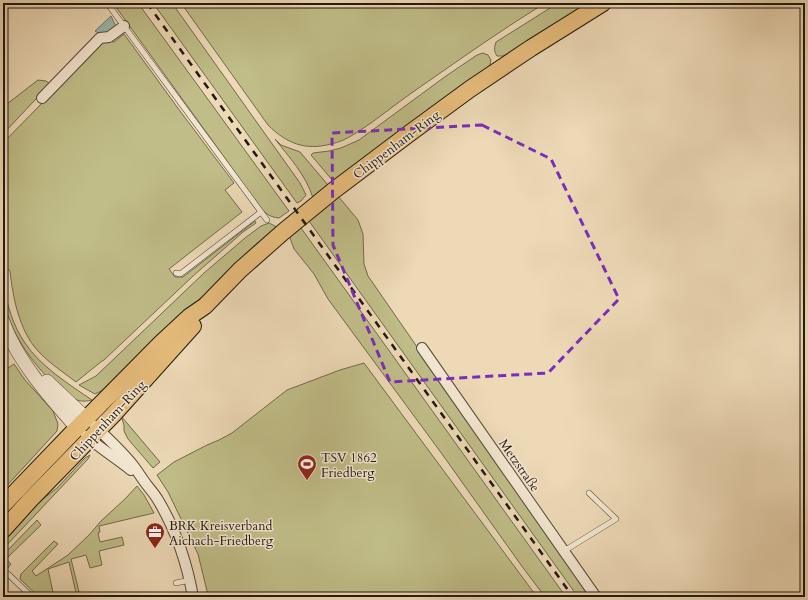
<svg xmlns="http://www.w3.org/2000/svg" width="808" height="600" font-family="Cardo,serif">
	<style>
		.green { fill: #c0bd88; stroke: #706a4c }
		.water { fill: #99baae; stroke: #69796f }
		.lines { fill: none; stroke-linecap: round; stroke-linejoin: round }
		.service-casing { stroke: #54483a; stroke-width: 6 }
		.minor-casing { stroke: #54483a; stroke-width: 12 }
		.tertiary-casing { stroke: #54483a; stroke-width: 14 }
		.primary-casing { stroke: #211810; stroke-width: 18 }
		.service { stroke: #f3e6d0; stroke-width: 5 }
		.minor { stroke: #f3e6d0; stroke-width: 10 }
		.tertiary { stroke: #f3e6d0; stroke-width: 13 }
		.primary { stroke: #e6bc7b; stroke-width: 16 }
		.rail { stroke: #211810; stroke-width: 2.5; stroke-dasharray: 7 7; stroke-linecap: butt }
		.marked { fill: none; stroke: #7b2cbf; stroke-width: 3; stroke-dasharray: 8 5; stroke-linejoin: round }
		.labels { text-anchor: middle; stroke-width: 3; stroke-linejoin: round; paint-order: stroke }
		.street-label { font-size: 13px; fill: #211810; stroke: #f3e6d0 }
		.poi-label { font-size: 13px; fill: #211810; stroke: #f3e6d0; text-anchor: start }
	</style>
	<rect width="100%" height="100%" fill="#edd9b6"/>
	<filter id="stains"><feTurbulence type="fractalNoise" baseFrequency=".005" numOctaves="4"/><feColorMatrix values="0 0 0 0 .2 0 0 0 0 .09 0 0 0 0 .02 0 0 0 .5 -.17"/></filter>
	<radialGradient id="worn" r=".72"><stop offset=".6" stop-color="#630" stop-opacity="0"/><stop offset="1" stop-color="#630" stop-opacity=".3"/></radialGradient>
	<g class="green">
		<path d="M 113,3 L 138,3 L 289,211 L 279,218 C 268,217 264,212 258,204 Z"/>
		<path d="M 153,3 L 172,3 L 300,183 L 306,195 L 301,201 L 297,203 Z"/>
		<path d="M 181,3 L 545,3 C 503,29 463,57 423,85 C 405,97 389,110 371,123 C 359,131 346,141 331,144 C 305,151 286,143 268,125 Z"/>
		<path d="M 558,3 L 591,3 L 522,47 L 503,56 L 497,56 C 494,51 494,48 496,42 Z"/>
		<path d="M 124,34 L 180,111 L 234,183 L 225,190 L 242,212 L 169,269 L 175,277 L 183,277 L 255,221 L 256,223 L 243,232 L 192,277 L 104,360 L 102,361 L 76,382 C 63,372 49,363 38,351 C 19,330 13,298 10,271 L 6,267 L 4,250 L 3,143 L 44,101 L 103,40 L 114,42 Z"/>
		<path d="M 483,53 L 488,55 L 491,60 L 490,65 L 476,77 L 441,100 L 398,132 L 333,181 L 311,155 L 313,153 L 329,151 L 341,148 L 359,140 L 446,76 L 477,55 Z"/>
		<path d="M 38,80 L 46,81 L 50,84 L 3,134 L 3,107 Z"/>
		<path d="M 275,139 L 281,145 L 300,152 L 328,185 L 313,198 C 306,175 289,157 275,139 Z"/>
		<path d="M 338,196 L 358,220 L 363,234 L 364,264 L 368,276 L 590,597 L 578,597 L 309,221 Z"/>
		<path d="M 269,223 L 275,226 L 277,229 L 183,314 L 103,390 L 95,394 L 79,385 L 96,376 L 204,273 L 245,238 L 261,226 Z"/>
		<path d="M 299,226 L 301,228 L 566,597 L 545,597 L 521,565 L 442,454 L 328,299 L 314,274 L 294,249 L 289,235 Z"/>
		<path d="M 3,286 C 8,306 13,326 25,343 C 40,366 70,385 92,400 C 87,401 83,402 77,400 C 73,399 69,395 65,392 C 36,371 10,334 3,298 C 3,294 3,290 3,286 Z"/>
		<path d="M 3,358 L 8,368 L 14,364 L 25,380 L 53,411 L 58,424 L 57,431 L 3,490 Z"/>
		<path d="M 364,363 L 537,597 L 209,597 L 207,596 L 208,595 L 198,554 L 168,492 L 157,475 L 174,462 L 207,445 L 219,440 L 232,433 L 287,390 L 340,370 Z"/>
		<path d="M 121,416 L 160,462 L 153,468 L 128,439 L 124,431 L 124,425 Z"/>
		<path d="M 90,455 L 88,459 L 3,549 L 3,539 L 34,506 L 57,488 L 85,458 Z"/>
		<path d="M 137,486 L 144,495 L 154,513 L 99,526 L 100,532 L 98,533 L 100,542 L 122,537 L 124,545 L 99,551 L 102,565 L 90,568 L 86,555 L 71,559 L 79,592 L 76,593 L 69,562 L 48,569 L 54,597 L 39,597 L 20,579 L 21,574 L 54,541 L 58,544 L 32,571 L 36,576 L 68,555 L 90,534 L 101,521 L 125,499 Z"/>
		<path d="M 37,520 L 41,525 L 6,559 L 11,564 L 3,574 L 3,555 Z"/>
	</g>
	<path class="water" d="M 111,16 L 116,27 L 115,31 L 100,34 L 95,31 Z"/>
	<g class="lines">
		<g class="service-casing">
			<g id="service">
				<path d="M 107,3 L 267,220"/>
				<path d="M 176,273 L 180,274 L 183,272 L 261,212"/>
				<path d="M 564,551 L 616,519 L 589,493"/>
				<path d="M 8,574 L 32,597"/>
				<path d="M 176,583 L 190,580"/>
			</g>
		</g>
		<g class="minor-casing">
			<g id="minor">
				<path d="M 42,98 L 100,38 L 109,37 L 124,26"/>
				<path d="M 422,348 L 596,597"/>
				<path d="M 95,426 C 109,440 124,453 135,468 C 138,472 141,477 144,481 C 148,487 154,493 158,500 C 176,530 187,563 193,597"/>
				<path d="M 86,436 C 100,448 116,458 131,470"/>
			</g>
		</g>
		<g class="tertiary-casing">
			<g id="tertiary">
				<path d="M 3,321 C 16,359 50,398 77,428"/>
				<path d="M 47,381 L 86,418"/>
			</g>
		</g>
		<g class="primary-casing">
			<g id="primary">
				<path d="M 3,505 L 77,428 L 161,343 L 189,317 L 205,306 L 240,270 L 283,232 L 333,191 L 410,133 L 470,89 L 531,48 L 603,3"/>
				<path d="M 3,530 L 30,500 L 113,415 L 193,326"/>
			</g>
		</g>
		<use href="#service" class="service"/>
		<use href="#minor" class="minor"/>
		<use href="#tertiary" class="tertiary"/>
		<use href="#primary" class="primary"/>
		<path class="rail" d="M 147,3 L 573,597"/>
	</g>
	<path class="marked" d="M 482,125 L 551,159 L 619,299 L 548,373 L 390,382 L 333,245 L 332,133 Z"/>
	<defs>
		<g id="stadium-pin" transform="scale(1)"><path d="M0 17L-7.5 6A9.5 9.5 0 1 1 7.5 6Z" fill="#8f2418" stroke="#f3e6d0"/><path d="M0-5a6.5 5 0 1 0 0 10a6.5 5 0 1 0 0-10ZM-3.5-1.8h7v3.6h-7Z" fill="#fff"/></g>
		<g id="office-pin" transform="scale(1)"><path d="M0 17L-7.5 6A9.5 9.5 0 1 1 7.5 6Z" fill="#8f2418" stroke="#f3e6d0"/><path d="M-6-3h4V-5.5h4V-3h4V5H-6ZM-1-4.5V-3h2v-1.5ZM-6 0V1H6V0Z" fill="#fff"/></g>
	</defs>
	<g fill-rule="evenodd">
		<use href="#stadium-pin" x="307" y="464"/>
		<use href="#office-pin" x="155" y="532"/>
	</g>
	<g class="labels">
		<g class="street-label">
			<text transform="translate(396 144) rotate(-37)" y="5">Chippenham-Ring</text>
			<text transform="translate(107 420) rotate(-47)" y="5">Chippenham-Ring</text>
			<text transform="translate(520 465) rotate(55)" y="5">Metzstraße</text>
		</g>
		<g class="poi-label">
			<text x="321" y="462">TSV 1862<tspan x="321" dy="15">Friedberg</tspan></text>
			<text x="169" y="530">BRK Kreisverband<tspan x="169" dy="15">Aichach-Friedberg</tspan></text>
		</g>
	</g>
	<rect width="808" height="600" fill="none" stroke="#edd9b6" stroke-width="16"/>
	<rect x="4" y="4" width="800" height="592" fill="none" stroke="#211810" stroke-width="2"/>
	<rect x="8" y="8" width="792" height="584" fill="none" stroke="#211810"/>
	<rect width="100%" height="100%" filter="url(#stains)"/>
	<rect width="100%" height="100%" fill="url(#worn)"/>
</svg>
